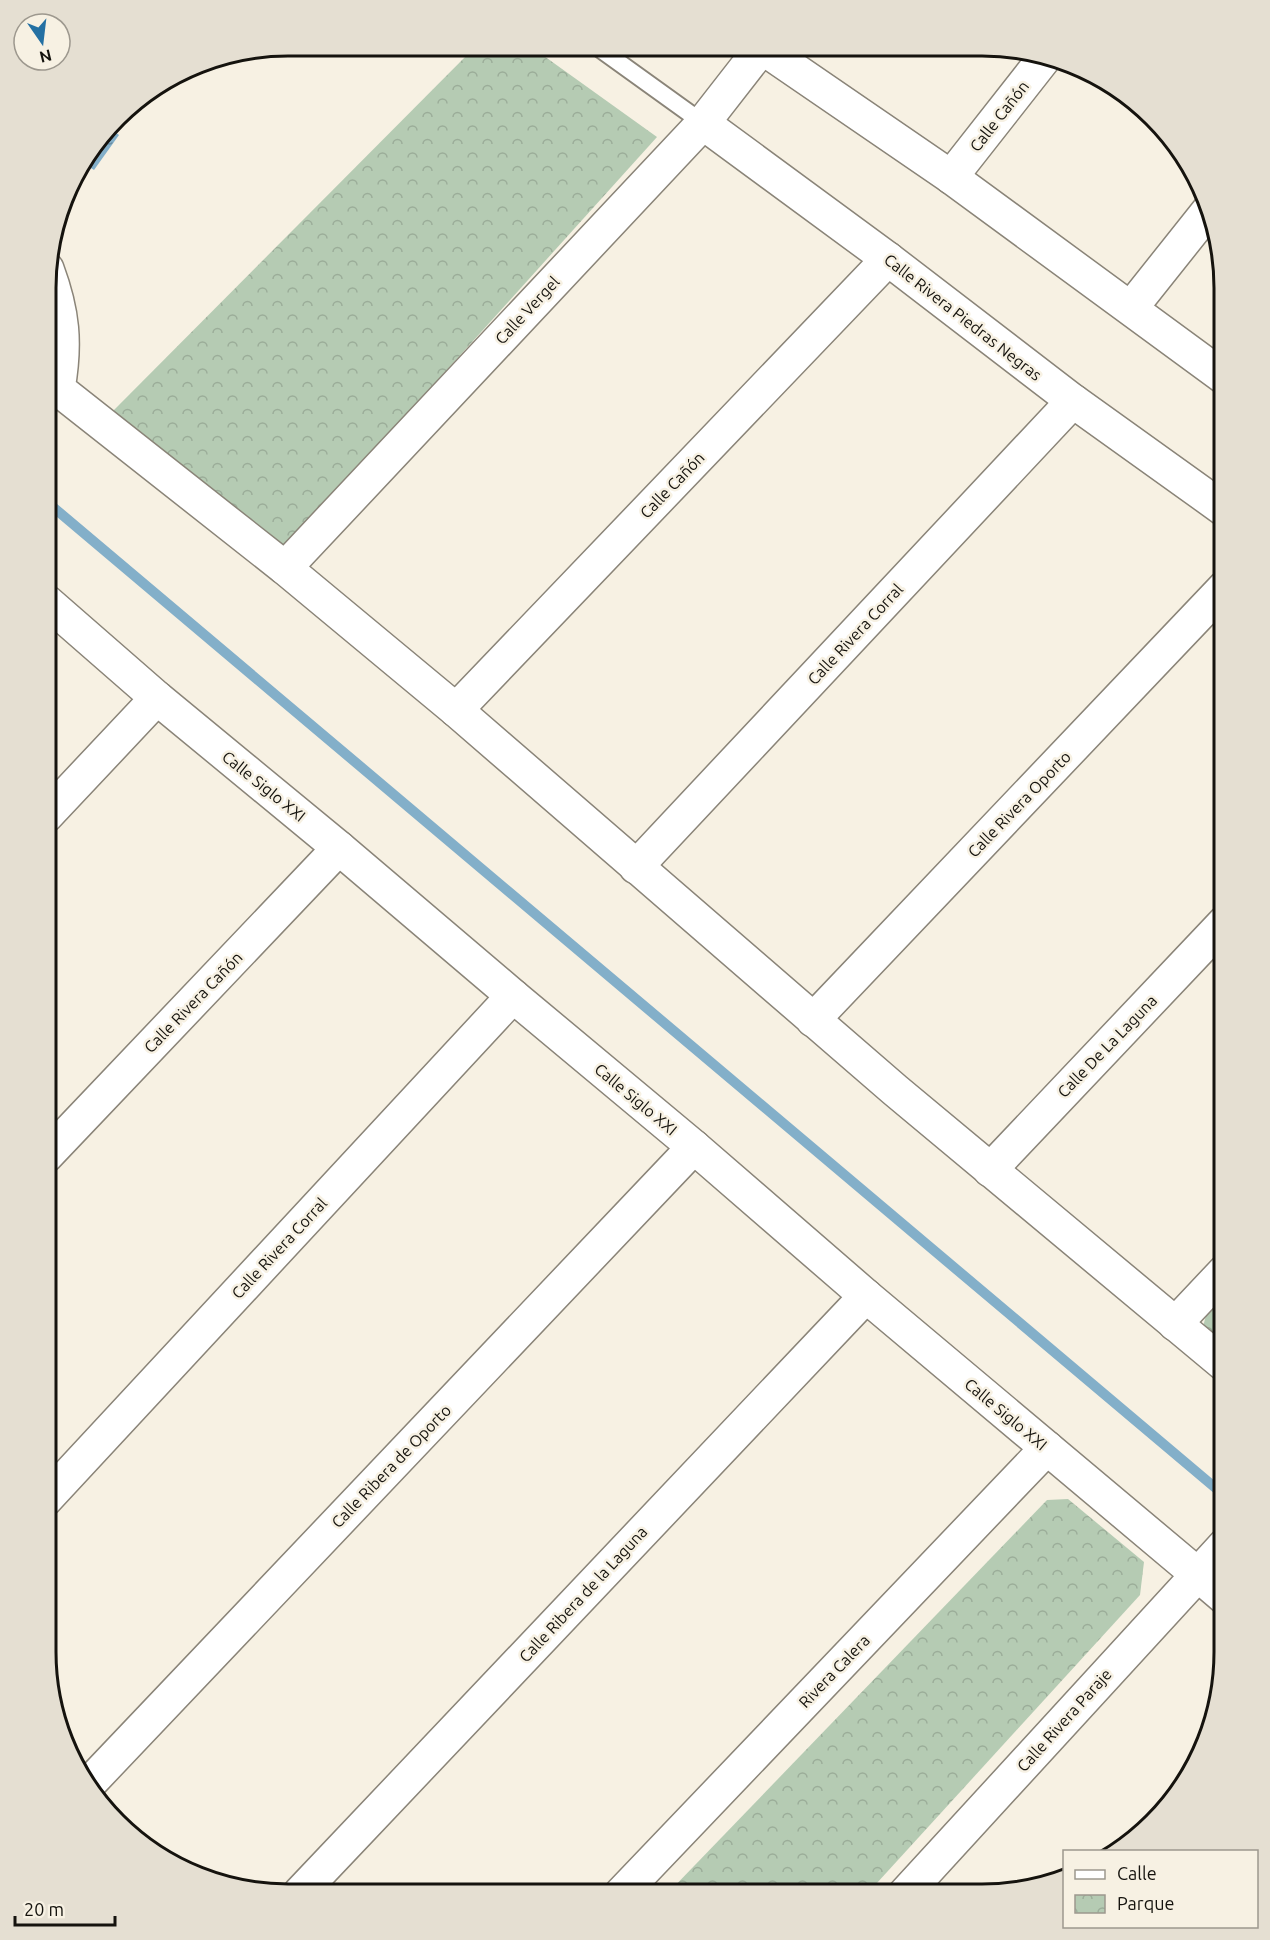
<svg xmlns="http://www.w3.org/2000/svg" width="1270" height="1940" font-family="Ubuntu,sans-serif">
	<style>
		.park { fill: url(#park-crowns) }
		.water { fill: url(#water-ripples) }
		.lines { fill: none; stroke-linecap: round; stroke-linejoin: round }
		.stream { stroke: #83afc9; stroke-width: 10 }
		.service-casing { stroke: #8a8478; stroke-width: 20 }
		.minor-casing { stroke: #8a8478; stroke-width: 36 }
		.tertiary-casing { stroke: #8a8478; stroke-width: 36 }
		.service { stroke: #fff; stroke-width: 16 }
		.minor { stroke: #fff; stroke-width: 33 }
		.tertiary { stroke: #fff; stroke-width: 33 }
		.labels { text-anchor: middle; stroke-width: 5; stroke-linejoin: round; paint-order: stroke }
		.street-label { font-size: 16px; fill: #15130e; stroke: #f7f1e3 }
		.rim { fill: none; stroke: #15130e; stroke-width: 3 }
	</style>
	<defs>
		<pattern id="park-crowns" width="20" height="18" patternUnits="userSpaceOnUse" patternTransform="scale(1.5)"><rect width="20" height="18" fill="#b5cbb3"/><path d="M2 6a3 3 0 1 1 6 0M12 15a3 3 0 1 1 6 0" fill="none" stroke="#9bad99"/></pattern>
		<pattern id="water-ripples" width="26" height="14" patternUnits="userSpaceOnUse" patternTransform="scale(1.5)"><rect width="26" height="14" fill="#83afc9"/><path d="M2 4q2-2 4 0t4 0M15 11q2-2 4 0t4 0" fill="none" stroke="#6a8da2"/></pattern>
	</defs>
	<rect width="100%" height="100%" fill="#f7f1e3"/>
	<g class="park">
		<path d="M 476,46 L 530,46 L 657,137 L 279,556 L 113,411 Z"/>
		<path d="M 1225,1296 L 1225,1350 L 1202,1331 L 1206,1315 Z"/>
		<path d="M 1068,1499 L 1144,1562 L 1140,1595 L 866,1895 L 667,1894 L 1047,1500 Z"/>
	</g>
	<path class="water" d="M 110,128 L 119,135 L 94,170 L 83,163 Z"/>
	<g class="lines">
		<path class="stream" d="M 47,502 L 1225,1496"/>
		<g class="service-casing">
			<path id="service" d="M 596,46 L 703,123"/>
		</g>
		<g class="minor-casing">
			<g id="minor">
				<path d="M 760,46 L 951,177 L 1225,378"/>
				<path d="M 703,123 L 888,259 L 1073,401 L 1225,510"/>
				<path d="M 951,177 L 1046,56"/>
				<path d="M 47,269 C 63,312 66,343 58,389 L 285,568 L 456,710 L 895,1090 L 1225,1365"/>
				<path d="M 1131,308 L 1209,210"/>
				<path d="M 285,568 L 703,123 L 763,46"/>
				<path d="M 47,602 L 157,698 L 339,848 L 513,996 L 694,1147 L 866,1296 L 1197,1574"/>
				<path d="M 456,710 L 888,259"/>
				<path d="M 46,816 L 157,698"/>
				<path d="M 636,867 L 1073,401"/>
				<path d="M 813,1020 L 1225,587"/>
				<path d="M 46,1156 L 339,848"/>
				<path d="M 990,1170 L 1225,922"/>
				<path d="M 1175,1324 L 1225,1271"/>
				<path d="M 45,1500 L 513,996"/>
				<path d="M 87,1786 L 694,1147"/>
				<path d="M 300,1893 L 866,1296"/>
				<path d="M 621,1894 L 1047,1448"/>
			</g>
		</g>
		<g class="tertiary-casing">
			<g id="tertiary">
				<path d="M 1197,1574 L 1224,1597"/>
				<path d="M 904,1895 L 1225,1545"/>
			</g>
		</g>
		<use href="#service" class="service"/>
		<use href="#minor" class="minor"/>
		<use href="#tertiary" class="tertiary"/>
	</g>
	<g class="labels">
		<g class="street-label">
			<text transform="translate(999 116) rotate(-52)" y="6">Calle Cañón</text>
			<text transform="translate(527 310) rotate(-47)" y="6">Calle Vergel</text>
			<text transform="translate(963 317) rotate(38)" y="6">Calle Rivera Piedras Negras</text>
			<text transform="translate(672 485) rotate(-46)" y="6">Calle Cañón</text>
			<text transform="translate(855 634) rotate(-47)" y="6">Calle Rivera Corral</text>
			<text transform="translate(264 786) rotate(39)" y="6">Calle Siglo XXI</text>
			<text transform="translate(1019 804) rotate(-46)" y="6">Calle Rivera Oporto</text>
			<text transform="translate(193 1002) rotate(-46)" y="6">Calle Rivera Cañón</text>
			<text transform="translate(1107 1046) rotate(-46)" y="6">Calle De La Laguna</text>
			<text transform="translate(636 1099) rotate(40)" y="6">Calle Siglo XXI</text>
			<text transform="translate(279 1248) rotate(-47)" y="6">Calle Rivera Corral</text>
			<text transform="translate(1006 1414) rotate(40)" y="6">Calle Siglo XXI</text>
			<text transform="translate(391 1466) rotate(-46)" y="6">Calle Ribera de Oporto</text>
			<text transform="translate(583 1594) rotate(-47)" y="6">Calle Ribera de la Laguna</text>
			<text transform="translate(834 1671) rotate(-46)" y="6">Rivera Calera</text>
			<text transform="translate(1064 1720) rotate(-48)" y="6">Calle Rivera Paraje</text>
		</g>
	</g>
	<path d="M0 0H1270V1940H0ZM288 56H982A232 232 0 0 1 1214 288V1652A232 232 0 0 1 982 1884H288A232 232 0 0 1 56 1652V288A232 232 0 0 1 288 56Z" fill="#e5dfd2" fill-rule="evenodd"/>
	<path class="rim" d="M288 56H982A232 232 0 0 1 1214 288V1652A232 232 0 0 1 982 1884H288A232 232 0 0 1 56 1652V288A232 232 0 0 1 288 56Z"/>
	<rect x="1063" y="1850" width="195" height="78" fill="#f7f1e3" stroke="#9d988e" stroke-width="1.5"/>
	<rect x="1075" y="1870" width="30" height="9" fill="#ffffff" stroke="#9d988e" stroke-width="1.5"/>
	<text x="1117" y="1880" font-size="18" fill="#15130e">Calle</text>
	<rect x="1075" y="1895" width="30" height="18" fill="url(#park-crowns)" stroke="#9d988e" stroke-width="1.5"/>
	<text x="1117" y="1910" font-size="18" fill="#15130e">Parque</text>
	<g transform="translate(42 42) rotate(166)"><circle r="28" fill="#f7f1e3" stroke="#9d988e" stroke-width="1.5"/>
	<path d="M0-4.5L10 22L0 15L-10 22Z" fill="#2470a3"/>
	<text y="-9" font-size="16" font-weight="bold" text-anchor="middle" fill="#15130e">N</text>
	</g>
	<path d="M15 1916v9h100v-9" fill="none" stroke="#15130e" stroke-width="3"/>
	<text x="24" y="1916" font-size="18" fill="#15130e" stroke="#f7f1e3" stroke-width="4.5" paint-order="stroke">20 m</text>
</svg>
